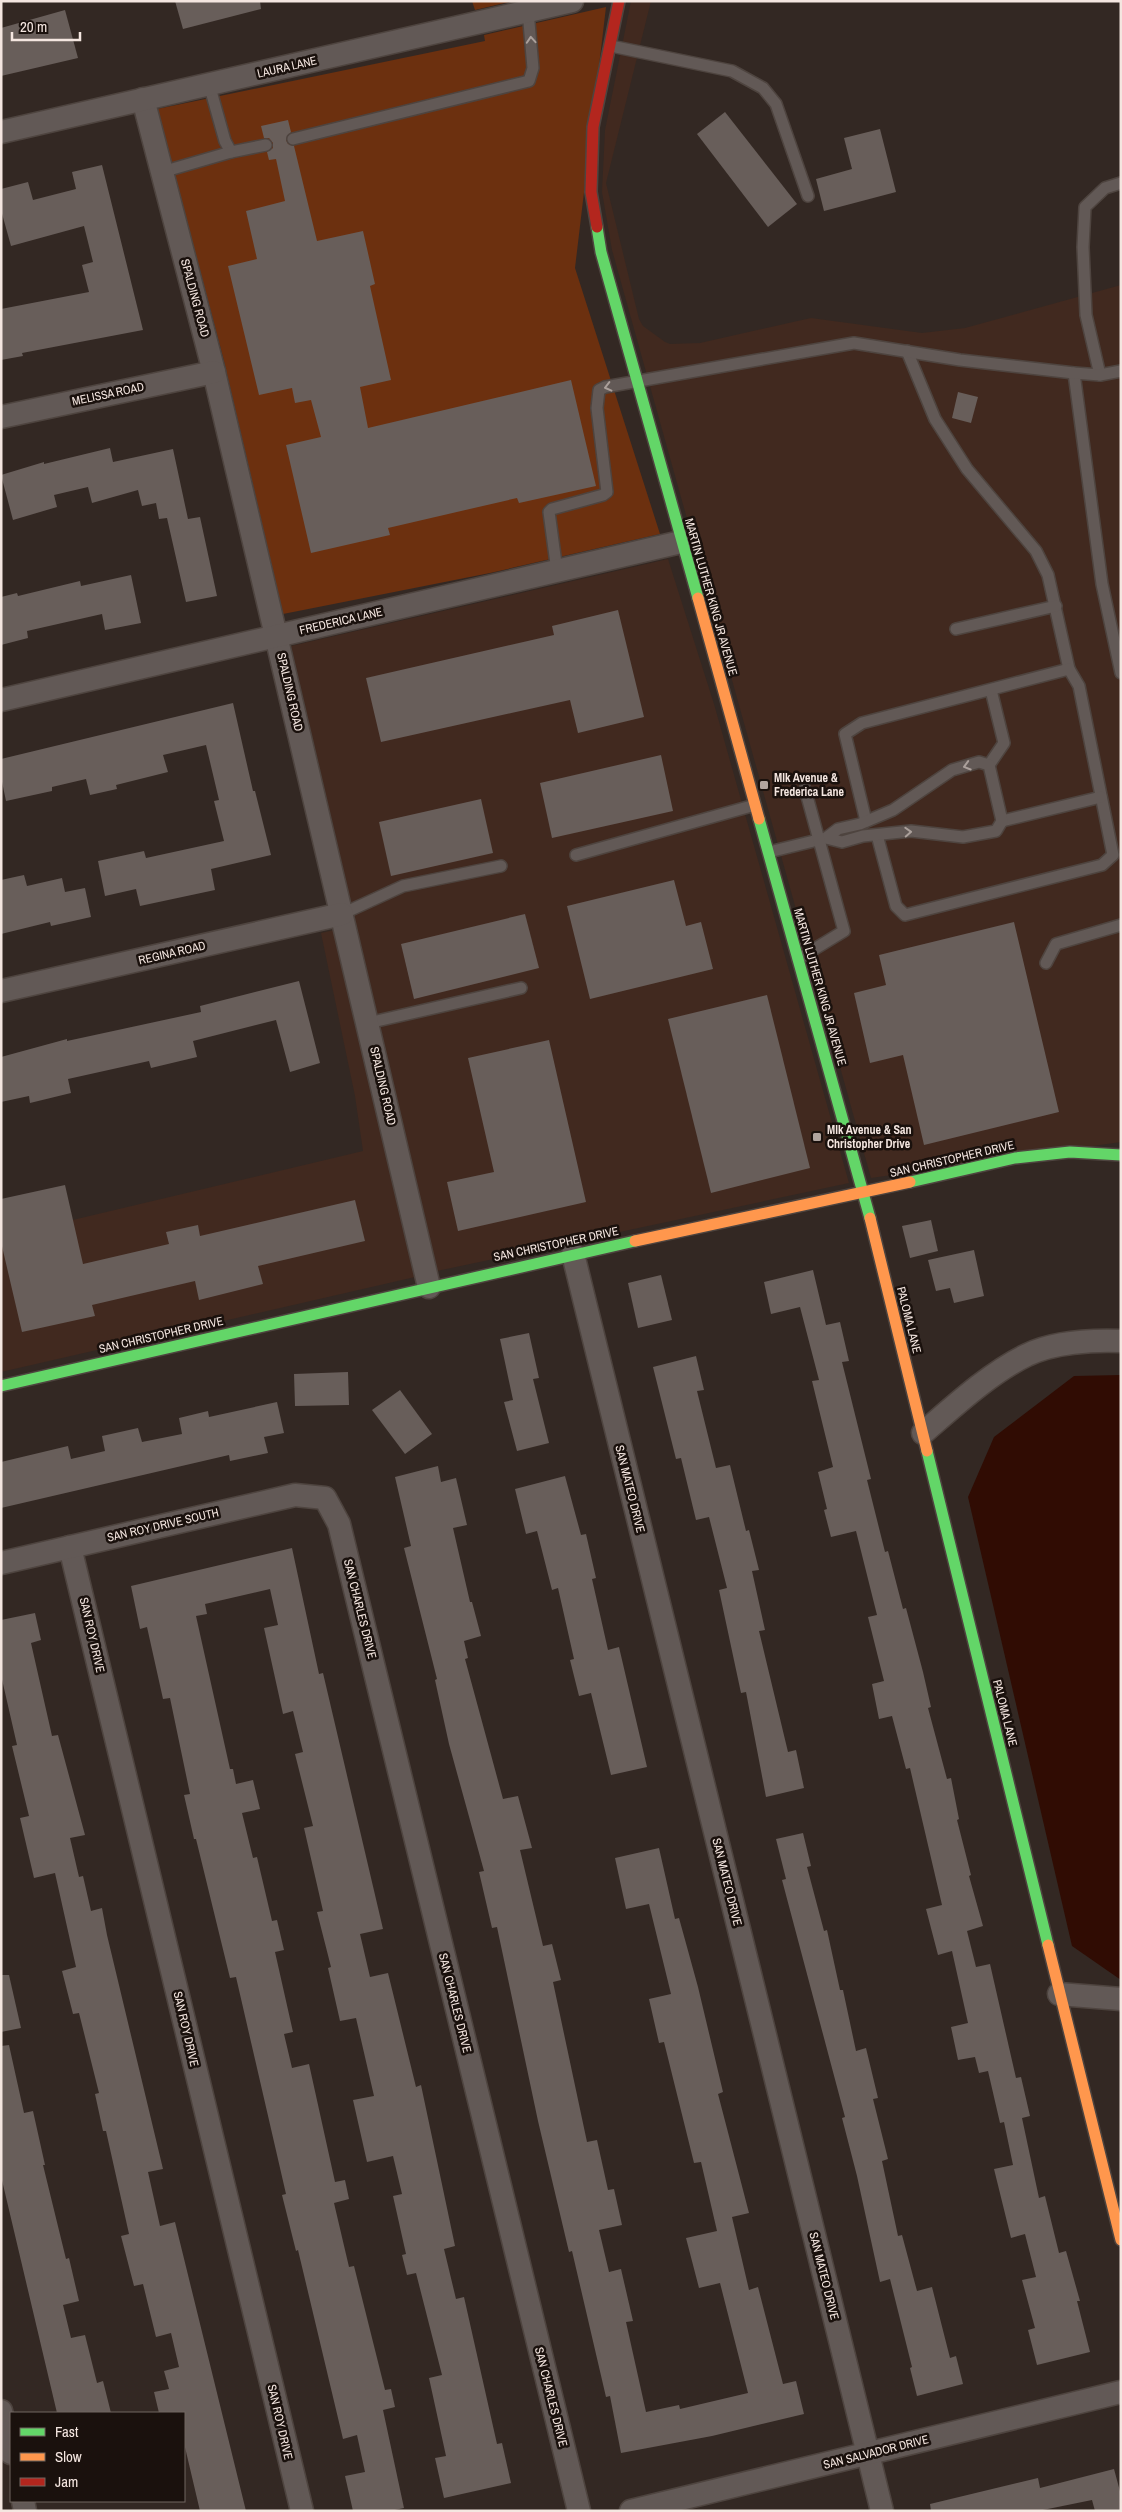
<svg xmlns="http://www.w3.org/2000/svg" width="1122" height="2512" font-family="'Archivo Narrow',sans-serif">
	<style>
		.built { fill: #41291f }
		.green { fill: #6c300f }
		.water { fill: #300c03 }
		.building { fill: #685e5a }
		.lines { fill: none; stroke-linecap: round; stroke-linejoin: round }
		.lane-casing { stroke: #4e443f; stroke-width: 14 }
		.street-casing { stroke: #4e443f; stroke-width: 25 }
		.fast-casing { stroke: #4e443f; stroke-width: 14 }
		.slow-casing { stroke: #4e443f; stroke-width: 14 }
		.jam-casing { stroke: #4e443f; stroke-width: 14 }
		.lane { stroke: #625956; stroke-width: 11 }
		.street { stroke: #625956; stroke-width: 22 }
		.fast { stroke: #63d668; stroke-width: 11 }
		.slow { stroke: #ff974d; stroke-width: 11 }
		.jam { stroke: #b3261e; stroke-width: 11 }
		.oneway { stroke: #aba09b }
		.poi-dot { fill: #b0a49e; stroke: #1a110d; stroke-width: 2 }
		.labels { text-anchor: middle; stroke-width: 5; stroke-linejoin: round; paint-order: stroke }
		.street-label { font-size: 12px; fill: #f4e6e0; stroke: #1a110d }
		.poi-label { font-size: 12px; font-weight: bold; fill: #f4e6e0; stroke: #1a110d; text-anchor: start }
	</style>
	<rect width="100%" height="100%" fill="#332823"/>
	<g class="built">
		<path d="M 631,1 L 651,1 L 606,183 L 639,319 L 643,326 L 665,342 L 670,344 L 700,343 L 811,318 L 922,333 L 965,328 L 1121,285 L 1121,1142 L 871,1178 L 612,250 L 602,192 L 605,130 Z"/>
		<path d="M 668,559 L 714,704 L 849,1183 L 437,1271 L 291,646 Z"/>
		<path d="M 334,930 L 415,1277 L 1,1372 L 1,1237 L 363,1151 L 355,1096 L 321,933 Z"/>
	</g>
	<g class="green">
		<path d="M 472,1 L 513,1 L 475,10 Z"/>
		<path d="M 606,7 L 575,268 L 660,534 L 490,573 L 283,614 L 223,357 L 157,109 L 485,41 L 484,35 Z"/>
	</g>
	<path class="water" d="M 1121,1375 L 1121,1980 L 1072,1946 L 968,1497 L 994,1437 L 1074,1376 Z"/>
	<g class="building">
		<path d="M 175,1 L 260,1 L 261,9 L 183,29 Z"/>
		<path d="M 65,10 L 78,58 L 1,76 L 1,28 Z"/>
		<path d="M 725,112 L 797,204 L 768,227 L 697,134 Z"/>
		<path d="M 288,120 L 291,132 L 286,140 L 288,144 L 294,146 L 317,241 L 363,231 L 375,284 L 370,286 L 391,380 L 360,387 L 368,428 L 571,380 L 596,486 L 519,503 L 517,498 L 388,528 L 390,535 L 311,553 L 286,445 L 321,437 L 311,400 L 295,403 L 292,388 L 259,395 L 228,266 L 257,259 L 246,211 L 285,201 L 276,159 L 269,160 L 267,152 L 273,148 L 273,143 L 269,138 L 264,138 L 261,126 Z"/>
		<path d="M 880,129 L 896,192 L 824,211 L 816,179 L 852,169 L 844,138 Z"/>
		<path d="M 102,165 L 143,330 L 22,353 L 23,356 L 1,360 L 1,309 L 89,292 L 82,265 L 93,262 L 84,226 L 11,246 L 1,210 L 1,189 L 28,182 L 33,200 L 76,189 L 72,172 Z"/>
		<path d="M 958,392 L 978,397 L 971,423 L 952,418 Z"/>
		<path d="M 110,448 L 113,462 L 173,449 L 188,519 L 200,517 L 217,596 L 186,602 L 167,518 L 159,519 L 156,503 L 142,506 L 138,490 L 92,503 L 88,487 L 54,495 L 57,507 L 13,520 L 1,475 L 44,462 L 44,464 Z"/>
		<path d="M 131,575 L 141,623 L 105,630 L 102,614 L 27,631 L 28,638 L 1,645 L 1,597 L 17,593 L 18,596 L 80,581 L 81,586 Z"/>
		<path d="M 618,610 L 644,717 L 578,733 L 570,700 L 381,742 L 366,678 L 554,635 L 552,626 Z"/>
		<path d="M 233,703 L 253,791 L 255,791 L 271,855 L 211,869 L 215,890 L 140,906 L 136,889 L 105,896 L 98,861 L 144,851 L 146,858 L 224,841 L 214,801 L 219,800 L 206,745 L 163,755 L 168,772 L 116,785 L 117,789 L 90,795 L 86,779 L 52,787 L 52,791 L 6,801 L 1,777 L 1,759 Z"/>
		<path d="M 661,755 L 673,811 L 552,838 L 540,783 Z"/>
		<path d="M 481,799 L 493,853 L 391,876 L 379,822 Z"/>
		<path d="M 24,875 L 27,886 L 62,878 L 65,892 L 85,888 L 91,917 L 51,926 L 50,922 L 1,934 L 1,880 Z"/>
		<path d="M 674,880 L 686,926 L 701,922 L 713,969 L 590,999 L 567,906 Z"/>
		<path d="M 525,914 L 539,968 L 414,999 L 401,944 Z"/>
		<path d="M 1014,922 L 1059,1112 L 924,1145 L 903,1055 L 870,1063 L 854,993 L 886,985 L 879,955 Z"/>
		<path d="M 299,981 L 320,1063 L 290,1072 L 276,1020 L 193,1041 L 197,1057 L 151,1068 L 149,1061 L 68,1079 L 71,1093 L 30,1103 L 29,1096 L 1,1102 L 1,1057 L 67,1039 L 67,1041 L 201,1012 L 200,1006 Z"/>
		<path d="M 767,995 L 810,1168 L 711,1193 L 668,1019 Z"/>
		<path d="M 549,1040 L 586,1202 L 458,1231 L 447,1182 L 494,1172 L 468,1058 Z"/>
		<path d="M 65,1185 L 83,1264 L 169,1244 L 166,1232 L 198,1225 L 200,1236 L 355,1200 L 365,1241 L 258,1266 L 263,1284 L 199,1300 L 195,1281 L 92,1305 L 95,1316 L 22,1332 L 1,1242 L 1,1199 Z"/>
		<path d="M 931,1220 L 938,1251 L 910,1258 L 902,1226 Z"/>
		<path d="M 974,1250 L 984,1296 L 954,1303 L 950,1288 L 936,1291 L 928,1260 Z"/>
		<path d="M 813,1270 L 826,1325 L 840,1322 L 849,1361 L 842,1362 L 871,1479 L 867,1480 L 885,1552 L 888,1551 L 903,1609 L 906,1608 L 923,1672 L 931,1707 L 928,1708 L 947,1779 L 951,1778 L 959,1819 L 957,1820 L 971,1875 L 969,1876 L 983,1926 L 967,1931 L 976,1967 L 990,1964 L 1016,2078 L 1021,2077 L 1030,2116 L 1022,2118 L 1039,2198 L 1045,2196 L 1059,2253 L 1066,2251 L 1080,2301 L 1077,2301 L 1090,2352 L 1037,2365 L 1028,2330 L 1035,2328 L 1022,2280 L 1036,2277 L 1025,2234 L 1011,2238 L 994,2169 L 1013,2165 L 1004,2122 L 1000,2123 L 988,2071 L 979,2073 L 975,2057 L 958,2060 L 951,2027 L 968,2023 L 952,1951 L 938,1955 L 926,1909 L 942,1905 L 910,1768 L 906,1769 L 892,1716 L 879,1719 L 872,1684 L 884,1681 L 868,1617 L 877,1615 L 856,1531 L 831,1537 L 824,1510 L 827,1509 L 818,1472 L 833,1467 L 812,1381 L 819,1380 L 800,1307 L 771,1314 L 764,1282 Z"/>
		<path d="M 661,1275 L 672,1320 L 638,1328 L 628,1283 Z"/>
		<path d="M 529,1333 L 539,1378 L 533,1379 L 549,1443 L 517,1451 L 504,1402 L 513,1400 L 500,1339 Z"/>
		<path d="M 696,1356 L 704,1390 L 697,1391 L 716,1468 L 730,1465 L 746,1531 L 749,1530 L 759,1570 L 752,1571 L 765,1630 L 759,1631 L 788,1752 L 796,1750 L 804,1788 L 766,1797 L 746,1692 L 741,1693 L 719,1590 L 727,1588 L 709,1517 L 696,1520 L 681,1458 L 676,1459 L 653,1367 Z"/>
		<path d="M 348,1372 L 349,1405 L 295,1406 L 294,1374 Z"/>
		<path d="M 400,1390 L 432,1434 L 405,1454 L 372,1410 Z"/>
		<path d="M 277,1402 L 284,1433 L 264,1437 L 268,1453 L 230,1461 L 229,1455 L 1,1508 L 1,1462 L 68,1446 L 71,1459 L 105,1451 L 102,1436 L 138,1428 L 142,1442 L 182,1434 L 179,1418 L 208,1411 L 209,1417 Z"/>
		<path d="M 438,1466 L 441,1482 L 456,1478 L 467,1525 L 453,1528 L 470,1602 L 472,1602 L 481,1636 L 464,1641 L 468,1658 L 465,1659 L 503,1799 L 518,1796 L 532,1848 L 520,1850 L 543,1946 L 552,1944 L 561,1980 L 553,1982 L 587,2142 L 597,2140 L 608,2190 L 614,2189 L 622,2225 L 599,2230 L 609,2272 L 621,2269 L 633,2321 L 626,2322 L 646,2412 L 679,2405 L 680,2409 L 748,2393 L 720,2283 L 699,2288 L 686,2238 L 717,2231 L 701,2162 L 694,2163 L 664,2042 L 659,2043 L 649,1999 L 671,1994 L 649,1904 L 626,1909 L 615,1858 L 659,1848 L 675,1919 L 679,1918 L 698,1987 L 723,2092 L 718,2094 L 749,2213 L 732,2217 L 749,2290 L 758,2287 L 783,2384 L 796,2381 L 804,2414 L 712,2436 L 621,2453 L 610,2396 L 606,2397 L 572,2251 L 569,2252 L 538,2121 L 497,1927 L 492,1928 L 479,1872 L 484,1871 L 449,1744 L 435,1680 L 437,1679 L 404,1548 L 411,1546 L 395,1477 Z"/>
		<path d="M 565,1476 L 581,1535 L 586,1534 L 596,1578 L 592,1579 L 608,1650 L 619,1647 L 647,1767 L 611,1775 L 591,1693 L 579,1696 L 570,1660 L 574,1659 L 558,1588 L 552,1590 L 537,1531 L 526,1534 L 515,1489 Z"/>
		<path d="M 292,1548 L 319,1674 L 323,1673 L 383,1929 L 360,1934 L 370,1977 L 388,1973 L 416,2087 L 421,2085 L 455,2246 L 444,2249 L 456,2299 L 464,2297 L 497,2444 L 502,2443 L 511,2483 L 444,2498 L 435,2458 L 446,2456 L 429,2378 L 442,2375 L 416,2273 L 407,2275 L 402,2255 L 406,2254 L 393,2196 L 402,2194 L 393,2156 L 367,2162 L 353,2100 L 374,2096 L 356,2018 L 340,2021 L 328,1968 L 331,1967 L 317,1912 L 323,1911 L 304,1828 L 313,1826 L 295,1754 L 303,1752 L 293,1711 L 283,1714 L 264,1628 L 278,1625 L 270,1589 L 205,1604 L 207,1614 L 196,1616 L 230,1769 L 233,1769 L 236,1784 L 253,1780 L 260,1809 L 242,1813 L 253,1858 L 257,1857 L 272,1921 L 277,1920 L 284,1950 L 275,1952 L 293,2032 L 284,2034 L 292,2068 L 309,2064 L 335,2182 L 345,2180 L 349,2199 L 334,2203 L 349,2267 L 354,2266 L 385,2390 L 391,2389 L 395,2407 L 383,2410 L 404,2508 L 390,2511 L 353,2511 L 345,2476 L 365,2472 L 357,2435 L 343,2439 L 298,2250 L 296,2251 L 282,2195 L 286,2194 L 236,1977 L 230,1978 L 196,1839 L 194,1839 L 184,1795 L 190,1794 L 170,1698 L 163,1699 L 147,1627 L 140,1629 L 131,1586 Z"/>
		<path d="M 35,1613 L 41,1640 L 31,1643 L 52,1736 L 58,1735 L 85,1835 L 70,1838 L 79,1877 L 83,1876 L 91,1911 L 102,1908 L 107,1935 L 163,2169 L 148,2172 L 160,2226 L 175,2222 L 246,2511 L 200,2511 L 184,2443 L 184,2413 L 159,2413 L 154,2392 L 169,2389 L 164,2371 L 179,2367 L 171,2333 L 156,2337 L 143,2284 L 134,2286 L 121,2236 L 129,2234 L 106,2131 L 103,2131 L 95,2094 L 99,2093 L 79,2013 L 73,2014 L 62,1971 L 76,1967 L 55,1873 L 34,1878 L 20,1818 L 29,1816 L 12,1746 L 17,1745 L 1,1675 L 1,1620 Z"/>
		<path d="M 803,1833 L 811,1866 L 807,1867 L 824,1931 L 827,1930 L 840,1990 L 843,1990 L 856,2051 L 866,2048 L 878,2098 L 873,2099 L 888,2159 L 882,2161 L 898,2236 L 902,2235 L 917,2291 L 932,2287 L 950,2358 L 956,2356 L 963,2384 L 917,2396 L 910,2368 L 912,2367 L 890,2279 L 880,2282 L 857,2176 L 842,2118 L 845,2117 L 782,1880 L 786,1879 L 776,1839 Z"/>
		<path d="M 1,1975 L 9,1975 L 21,2028 L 1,2032 Z"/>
		<path d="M 9,2045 L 24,2113 L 33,2111 L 45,2165 L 43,2165 L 66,2259 L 69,2258 L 79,2301 L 63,2305 L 71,2338 L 85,2335 L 97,2383 L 103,2381 L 111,2413 L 57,2413 L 1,2176 L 1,2046 Z"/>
		<path d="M 1114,2469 L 1121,2495 L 1121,2511 L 1095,2511 L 1092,2500 L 1038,2511 L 931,2511 L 930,2504 L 1038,2478 L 1040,2488 Z"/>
	</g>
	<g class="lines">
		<g class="lane-casing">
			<g id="lane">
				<path d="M 611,46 L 732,71 L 763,88 L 776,104 L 808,196"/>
				<path d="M 209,84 L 225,141 L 231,152 L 266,145"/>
				<path d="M 293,139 L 529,81 L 533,68 L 528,11"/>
				<path d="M 162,172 L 231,152"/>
				<path d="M 907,351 L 935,419 L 967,469 L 1036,551 L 1048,575 L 1069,669"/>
				<path d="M 1074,373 L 1102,584 L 1121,673"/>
				<path d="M 1100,375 L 1086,315 L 1083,247 L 1085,207 L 1105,188 L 1121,183"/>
				<path d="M 557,571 L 549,512 L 552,509 L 603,495 L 607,492 L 597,408 L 599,390 L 605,387 L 854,343 L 960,360 L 1074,373 L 1100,375 L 1121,371"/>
				<path d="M 956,629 L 1056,606"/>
				<path d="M 989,765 L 1004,743 L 991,690"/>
				<path d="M 866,821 L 845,734 L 862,723 L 1069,669 L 1079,686 L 1113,855 L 1102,865 L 905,915 L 896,906 L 877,835"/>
				<path d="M 1002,821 L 1101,797"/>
				<path d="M 769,852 L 826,838 L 838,829 L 860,824 L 893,810 L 952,770 L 979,762 L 989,765 L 1002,821 L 996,831 L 963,837 L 911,831 L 863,836 L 842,842 L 826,838"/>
				<path d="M 576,855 L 755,805"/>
				<path d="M 342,914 L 403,886 L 501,866"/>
				<path d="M 798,959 L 844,931 L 805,789"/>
				<path d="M 1046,963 L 1056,944 L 1121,925"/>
				<path d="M 368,1023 L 521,988"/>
			</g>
		</g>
		<g class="street-casing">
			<g id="street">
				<path d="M 143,99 L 214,372 L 429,1287"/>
				<path d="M 1,132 L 572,1"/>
				<path d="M 1,417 L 214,372"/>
				<path d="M 1,700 L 681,542"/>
				<path d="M 1,991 L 342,914"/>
				<path d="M 573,1254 L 882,2511"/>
				<path d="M 923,1433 C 953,1407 991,1372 1027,1355 C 1053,1342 1093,1340 1121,1341"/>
				<path d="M 70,1547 L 302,2511"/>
				<path d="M 1,1563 L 295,1495 L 325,1498 L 339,1524 L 579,2511"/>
				<path d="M 1059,1994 L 1121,1999"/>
				<path d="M 1,2411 L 11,2453"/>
				<path d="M 23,2501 L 25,2511"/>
				<path d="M 631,2511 L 1121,2392"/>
			</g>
		</g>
		<g class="fast-casing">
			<g id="fast">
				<path d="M 597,227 L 601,252 L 698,598"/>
				<path d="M 759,819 L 870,1218"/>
				<path d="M 910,1182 L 1015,1158 L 1070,1152 L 1121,1155"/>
				<path d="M 1,1386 L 635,1241"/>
				<path d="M 927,1451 L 1048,1945"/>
			</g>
		</g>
		<g class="slow-casing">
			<g id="slow">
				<path d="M 698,598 L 759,819"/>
				<path d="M 870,1218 L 927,1451"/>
				<path d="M 635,1241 L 910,1182"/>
				<path d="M 1048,1945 L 1121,2240"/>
			</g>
		</g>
		<g class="jam-casing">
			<path id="jam" d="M 597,227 L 591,192 L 593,127 L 619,1"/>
		</g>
		<use href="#lane" class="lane"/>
		<use href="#street" class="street"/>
		<use href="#fast" class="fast"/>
		<use href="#slow" class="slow"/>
		<use href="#jam" class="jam"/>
	</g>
	<defs><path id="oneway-chevron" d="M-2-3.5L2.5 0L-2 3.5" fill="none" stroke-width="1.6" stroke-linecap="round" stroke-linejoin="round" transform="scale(1.25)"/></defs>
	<g class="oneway">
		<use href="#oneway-chevron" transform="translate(531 40) rotate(-94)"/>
		<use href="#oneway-chevron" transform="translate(608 387) rotate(166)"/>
		<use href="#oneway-chevron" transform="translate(967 766) rotate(164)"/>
		<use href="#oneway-chevron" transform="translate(908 832) rotate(-3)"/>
	</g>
	<g class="poi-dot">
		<rect x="759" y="780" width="10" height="10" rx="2.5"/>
		<rect x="812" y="1132" width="10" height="10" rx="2.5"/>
	</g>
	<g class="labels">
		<g class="street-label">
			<text transform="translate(287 67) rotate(-13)" y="4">LAURA LANE</text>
			<text transform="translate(195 298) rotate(75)" y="4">SPALDING ROAD</text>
			<text transform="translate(108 394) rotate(-12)" y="4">MELISSA ROAD</text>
			<text transform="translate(711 597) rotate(74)" y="4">MARTIN LUTHER KING JR AVENUE</text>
			<text transform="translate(341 621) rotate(-13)" y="4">FREDERICA LANE</text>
			<text transform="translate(290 692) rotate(77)" y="4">SPALDING ROAD</text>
			<text transform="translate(172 953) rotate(-13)" y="4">REGINA ROAD</text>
			<text transform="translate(820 987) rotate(74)" y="4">MARTIN LUTHER KING JR AVENUE</text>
			<text transform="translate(383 1086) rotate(77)" y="4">SPALDING ROAD</text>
			<text transform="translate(952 1159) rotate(-13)" y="4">SAN CHRISTOPHER DRIVE</text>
			<text transform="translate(556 1244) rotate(-12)" y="4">SAN CHRISTOPHER DRIVE</text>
			<text transform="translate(909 1320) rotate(76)" y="4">PALOMA LANE</text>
			<text transform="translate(161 1335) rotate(-13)" y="4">SAN CHRISTOPHER DRIVE</text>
			<text transform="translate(630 1489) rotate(76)" y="4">SAN MATEO DRIVE</text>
			<text transform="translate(163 1525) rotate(-13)" y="4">SAN ROY DRIVE SOUTH</text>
			<text transform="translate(360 1609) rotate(76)" y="4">SAN CHARLES DRIVE</text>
			<text transform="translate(92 1635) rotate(77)" y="4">SAN ROY DRIVE</text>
			<text transform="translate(1005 1713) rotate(76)" y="4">PALOMA LANE</text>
			<text transform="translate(727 1882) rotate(76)" y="4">SAN MATEO DRIVE</text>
			<text transform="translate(455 2003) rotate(76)" y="4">SAN CHARLES DRIVE</text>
			<text transform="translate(186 2029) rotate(77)" y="4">SAN ROY DRIVE</text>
			<text transform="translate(824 2276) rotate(76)" y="4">SAN MATEO DRIVE</text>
			<text transform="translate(551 2397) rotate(76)" y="4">SAN CHARLES DRIVE</text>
			<text transform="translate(280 2422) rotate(77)" y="4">SAN ROY DRIVE</text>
			<text transform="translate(876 2452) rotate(-14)" y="4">SAN SALVADOR DRIVE</text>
		</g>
		<g class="poi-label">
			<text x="774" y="782">Mlk Avenue &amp;<tspan x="774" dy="14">Frederica Lane</tspan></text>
			<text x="827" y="1134">Mlk Avenue &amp; San<tspan x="827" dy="14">Christopher Drive</tspan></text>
		</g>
	</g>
	<rect width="1122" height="2512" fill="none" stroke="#f4e6e0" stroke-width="5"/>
	<rect x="10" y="2412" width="175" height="90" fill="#1a110d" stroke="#716661"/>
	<rect x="20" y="2428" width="25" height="8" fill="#63d668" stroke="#716661"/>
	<text x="55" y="2437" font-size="15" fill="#f4e6e0">Fast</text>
	<rect x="20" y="2453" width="25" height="8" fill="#ff974d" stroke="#716661"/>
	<text x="55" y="2462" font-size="15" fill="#f4e6e0">Slow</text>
	<rect x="20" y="2478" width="25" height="8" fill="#b3261e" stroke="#716661"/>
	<text x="55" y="2487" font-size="15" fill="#f4e6e0">Jam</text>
	<path d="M12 32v8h68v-8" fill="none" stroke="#f4e6e0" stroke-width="2.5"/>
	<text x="20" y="32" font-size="15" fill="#f4e6e0" stroke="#1a110d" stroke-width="4" paint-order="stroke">20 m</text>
</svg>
